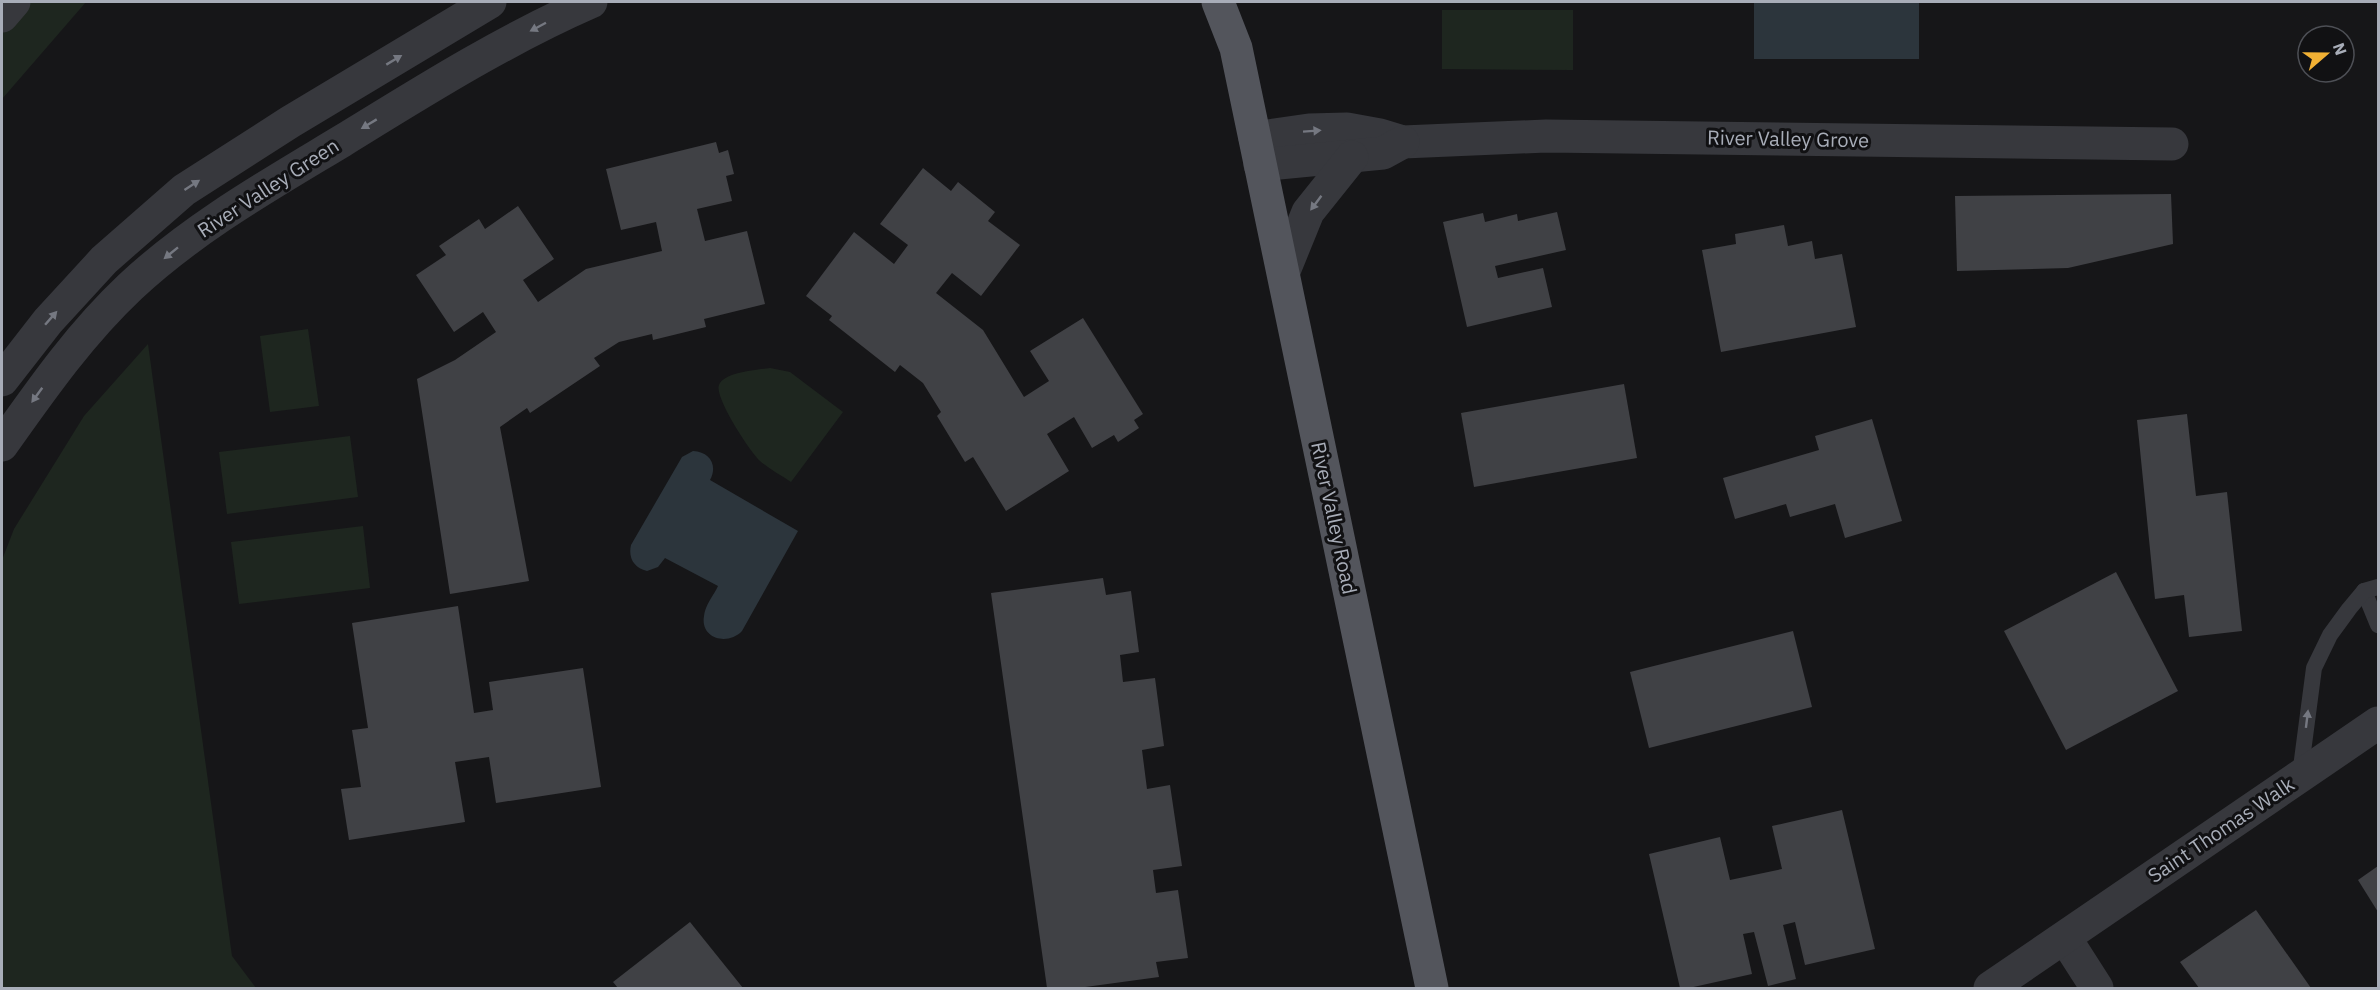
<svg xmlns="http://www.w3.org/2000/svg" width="2380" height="990" font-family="'IBM Plex Sans',sans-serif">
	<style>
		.green { fill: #1e261f }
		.water { fill: #2c353c }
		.building { fill: #404145 }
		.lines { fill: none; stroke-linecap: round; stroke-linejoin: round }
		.lane { stroke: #37383d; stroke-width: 16 }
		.street { stroke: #37383d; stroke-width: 33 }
		.primary { stroke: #53555c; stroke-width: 33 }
		.oneway { fill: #757881 }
		.labels { text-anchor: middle; stroke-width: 6; stroke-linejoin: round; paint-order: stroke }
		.street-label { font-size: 20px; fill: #a8adb8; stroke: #111113 }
	</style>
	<rect width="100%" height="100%" fill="#161618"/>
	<g class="green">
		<path d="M 2,2 L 86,2 L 2,99 Z"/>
		<path d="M 1442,10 L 1573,10 L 1573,70 L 1442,69 Z"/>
		<path d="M 308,329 L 319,406 L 270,412 L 260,336 Z"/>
		<path d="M 148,344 L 232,956 L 256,988 L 2,988 L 2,560 L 14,529 L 84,416 Z"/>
		<path d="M 770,368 L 790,372 L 843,412 L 791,482 C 781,475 769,469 760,461 C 750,452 714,397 719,385 C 724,372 758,370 770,368 Z"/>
		<path d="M 350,436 L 358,497 L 227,514 L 219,452 Z"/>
		<path d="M 363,526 L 370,588 L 239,604 L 231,542 Z"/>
	</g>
	<g class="water">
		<rect x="1754" y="2" width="165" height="57"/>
		<path d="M 693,451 C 710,452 718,465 710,480 L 798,531 L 742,631 C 728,646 700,639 704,616 C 705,605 714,595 718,586 L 665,558 L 658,567 L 647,571 C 634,568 628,558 631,545 L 682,457 Z"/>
	</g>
	<g class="building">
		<path d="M 716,142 L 719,153 L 728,150 L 734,174 L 726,176 L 732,201 L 697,209 L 705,241 L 747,231 L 765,304 L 704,319 L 706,327 L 653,340 L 652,334 L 619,342 L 594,358 L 600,366 L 530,413 L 527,408 L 500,427 L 529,581 L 450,594 L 417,379 L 455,360 L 496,332 L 483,312 L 454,332 L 416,275 L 446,255 L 439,246 L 479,219 L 485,229 L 518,206 L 554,259 L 523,280 L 538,302 L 586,269 L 662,251 L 656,222 L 621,230 L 606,169 Z"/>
		<path d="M 923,168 L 951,191 L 958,182 L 995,212 L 988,221 L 1020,245 L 981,296 L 952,273 L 936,293 L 983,330 L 1024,397 L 1049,381 L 1030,351 L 1083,318 L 1143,414 L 1134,420 L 1139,428 L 1118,442 L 1114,435 L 1092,448 L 1074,417 L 1047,434 L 1069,471 L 1006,511 L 973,457 L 965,462 L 937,416 L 941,412 L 923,383 L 900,365 L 895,372 L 829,320 L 832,316 L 806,296 L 854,232 L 894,264 L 908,245 L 880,224 Z"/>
		<path d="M 2171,194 L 2173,244 L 2068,268 L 1957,271 L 1955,196 Z"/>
		<path d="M 1557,212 L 1566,250 L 1495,266 L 1498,278 L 1543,268 L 1552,307 L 1467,327 L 1443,222 L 1483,213 L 1485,222 L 1517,214 L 1518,221 Z"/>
		<path d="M 1784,225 L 1788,246 L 1812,241 L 1815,259 L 1842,254 L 1856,327 L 1721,352 L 1702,250 L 1736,244 L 1735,234 Z"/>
		<path d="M 1624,384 L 1637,458 L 1474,487 L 1461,413 Z"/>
		<path d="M 2187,414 L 2196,496 L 2227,492 L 2242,631 L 2189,637 L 2184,595 L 2155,599 L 2137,420 Z"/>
		<path d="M 1872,419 L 1902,521 L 1845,538 L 1835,504 L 1790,517 L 1786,504 L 1735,519 L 1723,478 L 1819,450 L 1815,436 Z"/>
		<path d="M 2116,572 L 2178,691 L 2066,750 L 2004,631 Z"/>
		<path d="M 1103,578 L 1106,595 L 1131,591 L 1139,652 L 1120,655 L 1123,682 L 1155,678 L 1164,746 L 1142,750 L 1147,789 L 1170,785 L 1182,866 L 1153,870 L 1156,893 L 1178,890 L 1188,958 L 1156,962 L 1159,977 L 1078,988 L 1047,988 L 991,593 Z"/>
		<path d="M 458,606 L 474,713 L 493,710 L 489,682 L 583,668 L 601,787 L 496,803 L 489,757 L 455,762 L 465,822 L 349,840 L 341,789 L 361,787 L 352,730 L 368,728 L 352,623 Z"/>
		<path d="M 1793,631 L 1812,707 L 1649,748 L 1630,672 Z"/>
		<path d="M 1842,810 L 1875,949 L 1805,965 L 1795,922 L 1783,925 L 1796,979 L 1768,986 L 1754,932 L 1743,934 L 1752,974 L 1689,988 L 1680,988 L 1649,854 L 1720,837 L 1730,880 L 1782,869 L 1772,826 Z"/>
		<path d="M 2378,866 L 2378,912 L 2358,880 Z"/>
		<path d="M 2256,910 L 2311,988 L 2199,988 L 2180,962 Z"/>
		<path d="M 690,922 L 743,988 L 618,988 L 613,982 Z"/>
	</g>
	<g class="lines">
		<g class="lane">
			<path d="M 2364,591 L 2378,625"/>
			<path d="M 2300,775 L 2314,668 L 2330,635 L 2349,609 L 2364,591 L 2378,587"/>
		</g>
		<g class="street">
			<path d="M 2,16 L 14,2"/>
			<path d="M 1255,138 L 1309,130 L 1347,129 L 1380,135 L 1403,142 L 1546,136 L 2172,144"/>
			<path d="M 1260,165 L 1383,153 L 1403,142"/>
			<path d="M 1284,271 L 1308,212 L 1352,157"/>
			<path d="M 2,380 L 48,321 L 104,260 L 184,190 L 290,122 L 490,2"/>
			<path d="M 2,445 C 41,390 80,334 130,287 C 193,228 269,185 342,141 C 423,91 504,40 591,2"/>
			<path d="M 2065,938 L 2097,988"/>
			<path d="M 1990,988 L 2378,723"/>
		</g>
		<path class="primary" d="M 1218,2 L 1236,48 L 1432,988"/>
	</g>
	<defs><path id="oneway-solid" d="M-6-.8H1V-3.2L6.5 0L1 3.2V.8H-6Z" transform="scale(1.5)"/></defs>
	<g class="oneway">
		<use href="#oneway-solid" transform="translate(538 27) rotate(152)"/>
		<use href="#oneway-solid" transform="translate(394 60) rotate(-31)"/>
		<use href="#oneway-solid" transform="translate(369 124) rotate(149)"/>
		<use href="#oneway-solid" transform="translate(1312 131) rotate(-4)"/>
		<use href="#oneway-solid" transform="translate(192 185) rotate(-33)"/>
		<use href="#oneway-solid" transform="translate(1316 203) rotate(127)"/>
		<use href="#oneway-solid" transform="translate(171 253) rotate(141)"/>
		<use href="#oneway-solid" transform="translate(51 318) rotate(-49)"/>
		<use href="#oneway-solid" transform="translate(37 395) rotate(126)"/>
		<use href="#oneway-solid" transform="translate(2307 719) rotate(-83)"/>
	</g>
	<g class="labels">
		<g class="street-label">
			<text transform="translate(1788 139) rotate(1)" y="7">River Valley Grove</text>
			<text transform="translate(268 188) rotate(-33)" y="7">River Valley Green</text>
			<text transform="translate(1334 518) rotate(78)" y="7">River Valley Road</text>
			<text transform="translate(2221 830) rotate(-34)" y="7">Saint Thomas Walk</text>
		</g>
	</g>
	<rect width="2380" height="990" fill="none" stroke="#a8adb8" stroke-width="6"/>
	<g transform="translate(2326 54) rotate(70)"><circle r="28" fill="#111113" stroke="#4d4f55" stroke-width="1.5"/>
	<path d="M0-4.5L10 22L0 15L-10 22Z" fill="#f2b134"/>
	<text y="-9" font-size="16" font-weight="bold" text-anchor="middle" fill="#a8adb8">N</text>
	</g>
</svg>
